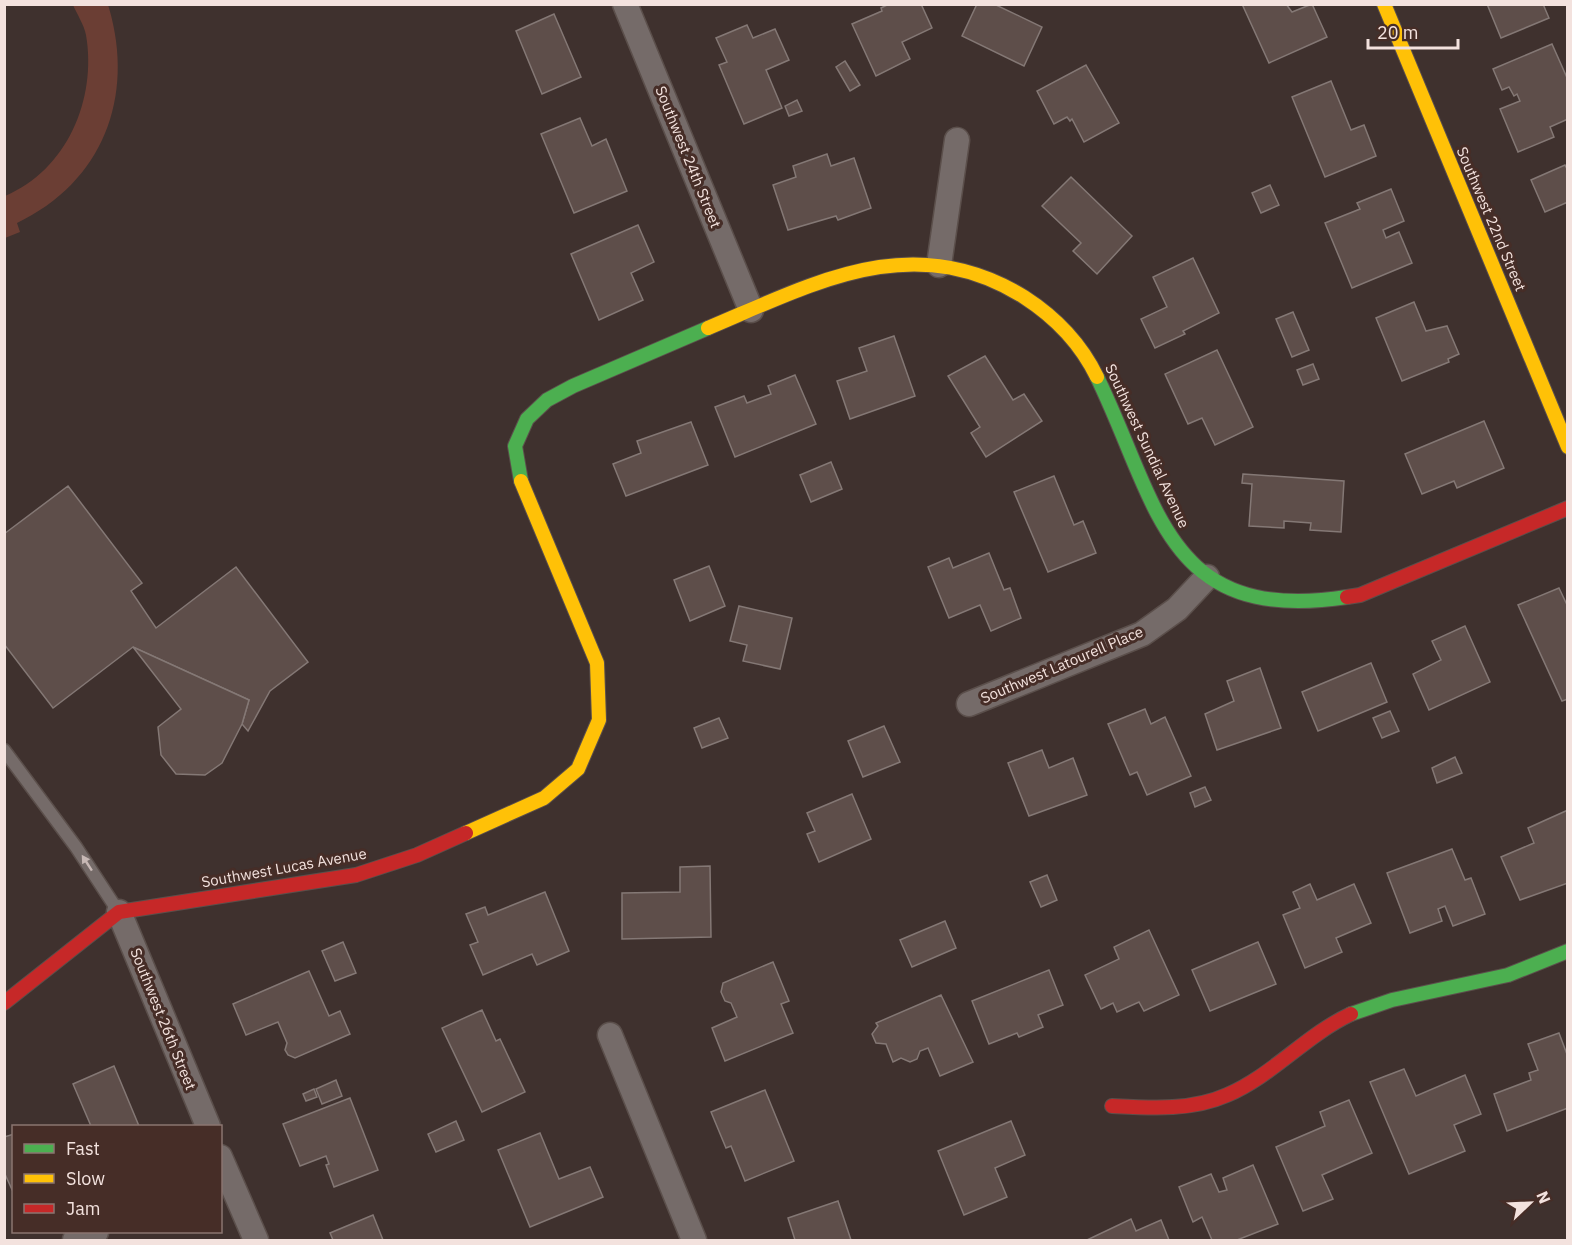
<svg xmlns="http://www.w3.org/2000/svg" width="1572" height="1245" font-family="'IBM Plex Sans',sans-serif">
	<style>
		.green { fill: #6b3e34 }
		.building { fill: #5e4e4a; stroke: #847875; stroke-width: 1.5 }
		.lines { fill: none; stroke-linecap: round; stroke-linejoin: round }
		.lane-casing { stroke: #5b4f4b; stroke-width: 15 }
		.street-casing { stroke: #5b4f4b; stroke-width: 27 }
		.fast-casing { stroke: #5b4f4b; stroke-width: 16 }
		.slow-casing { stroke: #5b4f4b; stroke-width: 16 }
		.jam-casing { stroke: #5b4f4b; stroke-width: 16 }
		.lane { stroke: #756b69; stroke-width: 12 }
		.street { stroke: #756b69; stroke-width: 24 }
		.fast { stroke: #4caf50; stroke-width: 14 }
		.slow { stroke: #ffc107; stroke-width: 14 }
		.jam { stroke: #c62828; stroke-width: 14 }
		.oneway { fill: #c7b8b5 }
		.labels { text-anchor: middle; stroke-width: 6; stroke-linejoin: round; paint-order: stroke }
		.street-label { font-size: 15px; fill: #f3e2de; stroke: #462d27 }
	</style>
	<rect width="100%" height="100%" fill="#3f312e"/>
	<path class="green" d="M 73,5 L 108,5 L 109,8 C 135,97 103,182 17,223 L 20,232 L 5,238 L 5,196 C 67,170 97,99 86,35 C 84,25 77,14 73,5 Z"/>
	<g class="building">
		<path d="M 889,4 L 921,4 L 932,28 L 902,42 L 910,59 L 876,76 L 852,24 L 882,11 L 881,8 Z"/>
		<path d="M 977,4 L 994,4 L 1042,27 L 1024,66 L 962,36 Z"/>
		<path d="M 1242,4 L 1286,4 L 1292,12 L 1312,4 L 1327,37 L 1269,63 Z"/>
		<path d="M 1487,4 L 1543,4 L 1549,18 L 1501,38 Z"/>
		<path d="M 554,14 L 581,77 L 542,94 L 516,31 Z"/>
		<path d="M 747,25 L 753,38 L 775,29 L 789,60 L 766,70 L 782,108 L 744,124 L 719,65 L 727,62 L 716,38 Z"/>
		<path d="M 1552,44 L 1568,80 L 1568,119 L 1550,127 L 1554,137 L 1518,152 L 1500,109 L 1520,101 L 1517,94 L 1514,96 L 1509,87 L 1502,90 L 1493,69 Z"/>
		<path d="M 845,61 L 860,85 L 850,91 L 836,67 Z"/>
		<path d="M 1086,65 L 1119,123 L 1084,142 L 1072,119 L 1070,121 L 1067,117 L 1054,124 L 1037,91 Z"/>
		<path d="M 1331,81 L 1351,130 L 1364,125 L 1376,156 L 1325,177 L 1292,97 Z"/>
		<path d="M 797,100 L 802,111 L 789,116 L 785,106 Z"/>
		<path d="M 580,118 L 592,146 L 606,139 L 627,191 L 574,213 L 541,134 Z"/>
		<path d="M 827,154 L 831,166 L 854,158 L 871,208 L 838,220 L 836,216 L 788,230 L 773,185 L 796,177 L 793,166 Z"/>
		<path d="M 1565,165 L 1568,171 L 1568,202 L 1545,212 L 1531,180 Z"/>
		<path d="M 1071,177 L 1132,236 L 1097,274 L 1073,251 L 1081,243 L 1042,206 Z"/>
		<path d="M 1270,185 L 1279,205 L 1261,213 L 1252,193 Z"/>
		<path d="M 1391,189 L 1404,221 L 1383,230 L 1386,238 L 1399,232 L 1412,263 L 1352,288 L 1325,223 L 1360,209 L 1357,203 Z"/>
		<path d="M 638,225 L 654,262 L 631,273 L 643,300 L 599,320 L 571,254 Z"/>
		<path d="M 1193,258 L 1219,313 L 1183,331 L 1185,334 L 1155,348 L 1141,319 L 1167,307 L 1153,277 Z"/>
		<path d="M 1414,302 L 1426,331 L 1447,326 L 1459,354 L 1448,359 L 1449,362 L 1402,381 L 1376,318 Z"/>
		<path d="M 1293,312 L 1309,350 L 1292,357 L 1276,319 Z"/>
		<path d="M 894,336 L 915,396 L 850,419 L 837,381 L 867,371 L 859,348 Z"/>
		<path d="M 1217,350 L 1253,427 L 1215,445 L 1202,418 L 1188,424 L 1165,374 Z"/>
		<path d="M 985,356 L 1013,400 L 1024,394 L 1042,421 L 986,457 L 971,433 L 980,427 L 948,376 Z"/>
		<path d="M 1313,364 L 1319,379 L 1303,385 L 1297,370 Z"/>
		<path d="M 795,375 L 816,424 L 735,457 L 715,407 L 744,396 L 747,403 L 771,394 L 768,386 Z"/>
		<path d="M 1484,421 L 1504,468 L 1457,488 L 1454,481 L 1422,494 L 1405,454 Z"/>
		<path d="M 691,422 L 708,465 L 626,496 L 613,464 L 641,453 L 637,441 Z"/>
		<path d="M 831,462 L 842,489 L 811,502 L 800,475 Z"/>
		<path d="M 1243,474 L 1344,481 L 1341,532 L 1310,530 L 1311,523 L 1284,521 L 1284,528 L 1249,526 L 1252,484 L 1242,483 Z"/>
		<path d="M 1054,476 L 1074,525 L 1083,521 L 1096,553 L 1048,572 L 1014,492 Z"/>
		<path d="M 68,486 L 142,583 L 131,591 L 156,628 L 236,567 L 308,662 L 270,691 L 248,731 L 242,724 L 249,700 L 133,647 L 53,708 L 4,644 L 4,534 Z"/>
		<path d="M 989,553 L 1004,590 L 1010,588 L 1021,618 L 991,631 L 980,605 L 949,618 L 928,567 L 949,558 L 953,568 Z"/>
		<path d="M 709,566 L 725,606 L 690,621 L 674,580 Z"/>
		<path d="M 1559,588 L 1568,607 L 1568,699 L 1562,701 L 1518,605 Z"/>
		<path d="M 739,606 L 792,618 L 780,669 L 743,661 L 747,645 L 730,641 Z"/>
		<path d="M 1465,626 L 1490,682 L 1429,710 L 1413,674 L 1441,660 L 1432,641 Z"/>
		<path d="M 133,647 L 249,700 L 242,724 L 222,763 L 205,775 L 176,774 L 161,755 L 158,727 L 181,709 Z"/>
		<path d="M 1371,663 L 1387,702 L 1318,731 L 1302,692 Z"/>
		<path d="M 1260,668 L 1281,728 L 1217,750 L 1205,714 L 1234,701 L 1227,681 Z"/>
		<path d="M 1145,709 L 1151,724 L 1165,717 L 1191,776 L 1147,795 L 1137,772 L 1130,775 L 1108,724 Z"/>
		<path d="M 1390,711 L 1399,731 L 1382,738 L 1373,718 Z"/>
		<path d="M 719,718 L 728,738 L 702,748 L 694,728 Z"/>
		<path d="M 884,726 L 900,762 L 863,777 L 848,741 Z"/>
		<path d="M 1042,750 L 1049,768 L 1073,758 L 1087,795 L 1029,816 L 1008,763 Z"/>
		<path d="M 1455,757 L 1462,773 L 1437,783 L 1432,768 Z"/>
		<path d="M 1205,787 L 1211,800 L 1195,807 L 1190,793 Z"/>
		<path d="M 852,794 L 871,839 L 819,862 L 807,834 L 815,831 L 807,813 Z"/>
		<path d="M 1568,810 L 1568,883 L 1520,900 L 1501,857 L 1534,843 L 1528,828 Z"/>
		<path d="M 1452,849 L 1465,880 L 1471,878 L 1485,914 L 1453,926 L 1445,906 L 1438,909 L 1442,921 L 1410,933 L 1387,873 Z"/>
		<path d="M 710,866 L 711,937 L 622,939 L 622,893 L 680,892 L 680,867 Z"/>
		<path d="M 1047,875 L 1057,900 L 1041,907 L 1030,882 Z"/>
		<path d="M 1310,884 L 1317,900 L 1354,884 L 1371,923 L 1336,938 L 1342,952 L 1305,968 L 1283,915 L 1300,908 L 1293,892 Z"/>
		<path d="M 545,892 L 569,951 L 537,965 L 532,954 L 483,975 L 470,945 L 478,942 L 466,914 L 485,907 L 488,915 Z"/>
		<path d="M 945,921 L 956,948 L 912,967 L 900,940 Z"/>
		<path d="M 1149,930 L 1179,995 L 1144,1011 L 1139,1002 L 1117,1012 L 1113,1003 L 1101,1009 L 1085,975 L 1119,959 L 1114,947 Z"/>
		<path d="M 343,942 L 356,973 L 335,981 L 322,951 Z"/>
		<path d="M 1258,942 L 1276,984 L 1210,1011 L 1192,970 Z"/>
		<path d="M 773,962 L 789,1001 L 781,1004 L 793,1033 L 725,1061 L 712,1028 L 737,1017 L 731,1003 L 725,1001 L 721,992 L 723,983 Z"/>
		<path d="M 1049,970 L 1063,1005 L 1038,1015 L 1043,1027 L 1019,1037 L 1017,1033 L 989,1044 L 972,1001 Z"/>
		<path d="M 309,971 L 329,1016 L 340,1011 L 350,1034 L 295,1058 L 288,1055 L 285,1050 L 287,1043 L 278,1022 L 246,1035 L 233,1004 Z"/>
		<path d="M 941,995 L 973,1062 L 940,1076 L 928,1048 L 920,1051 L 917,1059 L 910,1062 L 901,1058 L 893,1062 L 886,1044 L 876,1043 L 872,1034 L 878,1026 L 876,1023 Z"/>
		<path d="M 482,1010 L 496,1041 L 500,1039 L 525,1092 L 482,1112 L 442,1028 Z"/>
		<path d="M 1559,1033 L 1568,1057 L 1568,1108 L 1507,1131 L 1494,1094 L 1531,1080 L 1529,1073 L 1538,1070 L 1528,1044 Z"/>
		<path d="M 114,1066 L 139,1126 L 91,1126 L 73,1084 Z"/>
		<path d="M 1404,1069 L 1416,1096 L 1465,1075 L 1481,1114 L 1454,1125 L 1465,1151 L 1409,1174 L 1370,1082 Z"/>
		<path d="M 336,1080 L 342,1096 L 322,1104 L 316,1089 Z"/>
		<path d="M 314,1089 L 317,1097 L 306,1101 L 303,1094 Z"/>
		<path d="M 765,1090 L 794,1161 L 745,1181 L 731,1146 L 726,1148 L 711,1112 Z"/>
		<path d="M 350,1098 L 378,1170 L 334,1187 L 326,1165 L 329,1164 L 326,1156 L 300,1166 L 283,1124 Z"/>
		<path d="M 1349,1100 L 1372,1153 L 1322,1175 L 1333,1199 L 1303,1211 L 1276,1147 L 1325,1126 L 1320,1112 Z"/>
		<path d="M 456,1121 L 464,1140 L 436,1152 L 428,1134 Z"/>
		<path d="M 1011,1121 L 1025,1155 L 995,1168 L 1007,1197 L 964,1215 L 938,1151 Z"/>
		<path d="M 540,1133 L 559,1179 L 590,1167 L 603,1197 L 530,1227 L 498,1150 Z"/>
		<path d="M 14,1134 L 14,1194 L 4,1172 L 4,1137 Z"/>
		<path d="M 1253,1165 L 1278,1224 L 1237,1240 L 1212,1240 L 1202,1217 L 1193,1222 L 1179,1187 L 1211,1174 L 1219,1192 L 1227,1190 L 1223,1178 Z"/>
		<path d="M 838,1201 L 851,1240 L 795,1240 L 788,1218 Z"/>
		<path d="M 373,1215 L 383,1240 L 333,1240 L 330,1233 Z"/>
		<path d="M 1131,1219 L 1136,1231 L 1161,1220 L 1169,1240 L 1087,1240 Z"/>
	</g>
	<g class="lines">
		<g class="lane-casing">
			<path id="lane" d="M 4,750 L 76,847 L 118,911"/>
		</g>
		<g class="street-casing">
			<g id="street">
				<path d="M 625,4 L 751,310"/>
				<path d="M 939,265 L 957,140"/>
				<path d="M 969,704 L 1142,634 L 1177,609 L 1207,577"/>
				<path d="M 119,912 L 208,1126"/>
				<path d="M 610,1035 L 694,1240"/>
				<path d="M 220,1157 L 256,1240"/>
				<path d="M 75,1240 L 96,1232"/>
			</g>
		</g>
		<g class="fast-casing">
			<g id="fast">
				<path d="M 1097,377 C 1159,504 1165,625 1347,597"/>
				<path d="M 521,481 L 515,446 L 527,419 L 547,400 L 573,386 L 708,328"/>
				<path d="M 1351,1014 L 1392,1000 L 1508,975 L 1568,951"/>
			</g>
		</g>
		<g class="slow-casing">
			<g id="slow">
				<path d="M 1384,4 L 1568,447"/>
				<path d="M 708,328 C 815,283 913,228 1024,297 C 1055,317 1081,344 1097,377"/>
				<path d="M 466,833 L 544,798 L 578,769 L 599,720 L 597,663 L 521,481"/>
			</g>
		</g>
		<g class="jam-casing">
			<g id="jam">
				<path d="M 1347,597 L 1360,595 L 1568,508"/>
				<path d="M 4,1003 L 119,912 L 356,875 L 417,855 L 466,833"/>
				<path d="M 1112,1106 C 1150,1108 1191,1111 1227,1095 C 1272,1076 1306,1035 1351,1014"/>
			</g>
		</g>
		<use href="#lane" class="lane"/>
		<use href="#street" class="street"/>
		<use href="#fast" class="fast"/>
		<use href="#slow" class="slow"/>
		<use href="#jam" class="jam"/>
	</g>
	<defs><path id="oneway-solid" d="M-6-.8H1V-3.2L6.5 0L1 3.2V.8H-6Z" transform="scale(1.5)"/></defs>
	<use class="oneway" href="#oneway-solid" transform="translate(87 863) rotate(-123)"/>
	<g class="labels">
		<g class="street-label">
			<text transform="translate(688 157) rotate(68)" y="5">Southwest 24th Street</text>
			<text transform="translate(1491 219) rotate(67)" y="5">Southwest 22nd Street</text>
			<text transform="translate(1147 446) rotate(65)" y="5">Southwest Sundial Avenue</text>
			<text transform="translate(1062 665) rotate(-23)" y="5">Southwest Latourell Place</text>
			<text transform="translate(284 868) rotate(-10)" y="5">Southwest Lucas Avenue</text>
			<text transform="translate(163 1019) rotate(68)" y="5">Southwest 26th Street</text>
		</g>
	</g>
	<rect width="1572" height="1245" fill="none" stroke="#f3e2de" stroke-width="12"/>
	<rect x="12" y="1125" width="210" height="108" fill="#462d27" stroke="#8b7570" stroke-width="1.5"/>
	<rect x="24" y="1144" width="30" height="9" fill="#4caf50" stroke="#8b7570" stroke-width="1.5"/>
	<text x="66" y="1155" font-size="18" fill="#f3e2de">Fast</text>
	<rect x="24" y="1174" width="30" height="9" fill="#ffc107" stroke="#8b7570" stroke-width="1.5"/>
	<text x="66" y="1185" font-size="18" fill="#f3e2de">Slow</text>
	<rect x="24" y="1204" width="30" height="9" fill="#c62828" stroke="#8b7570" stroke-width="1.5"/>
	<text x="66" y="1215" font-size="18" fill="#f3e2de">Jam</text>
	<g transform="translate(1530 1203) rotate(67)" stroke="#462d27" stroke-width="4.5" paint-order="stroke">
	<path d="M0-4.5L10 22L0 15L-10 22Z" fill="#f3e2de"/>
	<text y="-9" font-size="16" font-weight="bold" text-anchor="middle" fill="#f3e2de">N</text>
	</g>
	<path d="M1368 39v9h90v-9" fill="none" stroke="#f3e2de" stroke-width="3"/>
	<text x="1377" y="39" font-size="18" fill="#f3e2de" stroke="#462d27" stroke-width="4.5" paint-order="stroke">20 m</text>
</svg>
